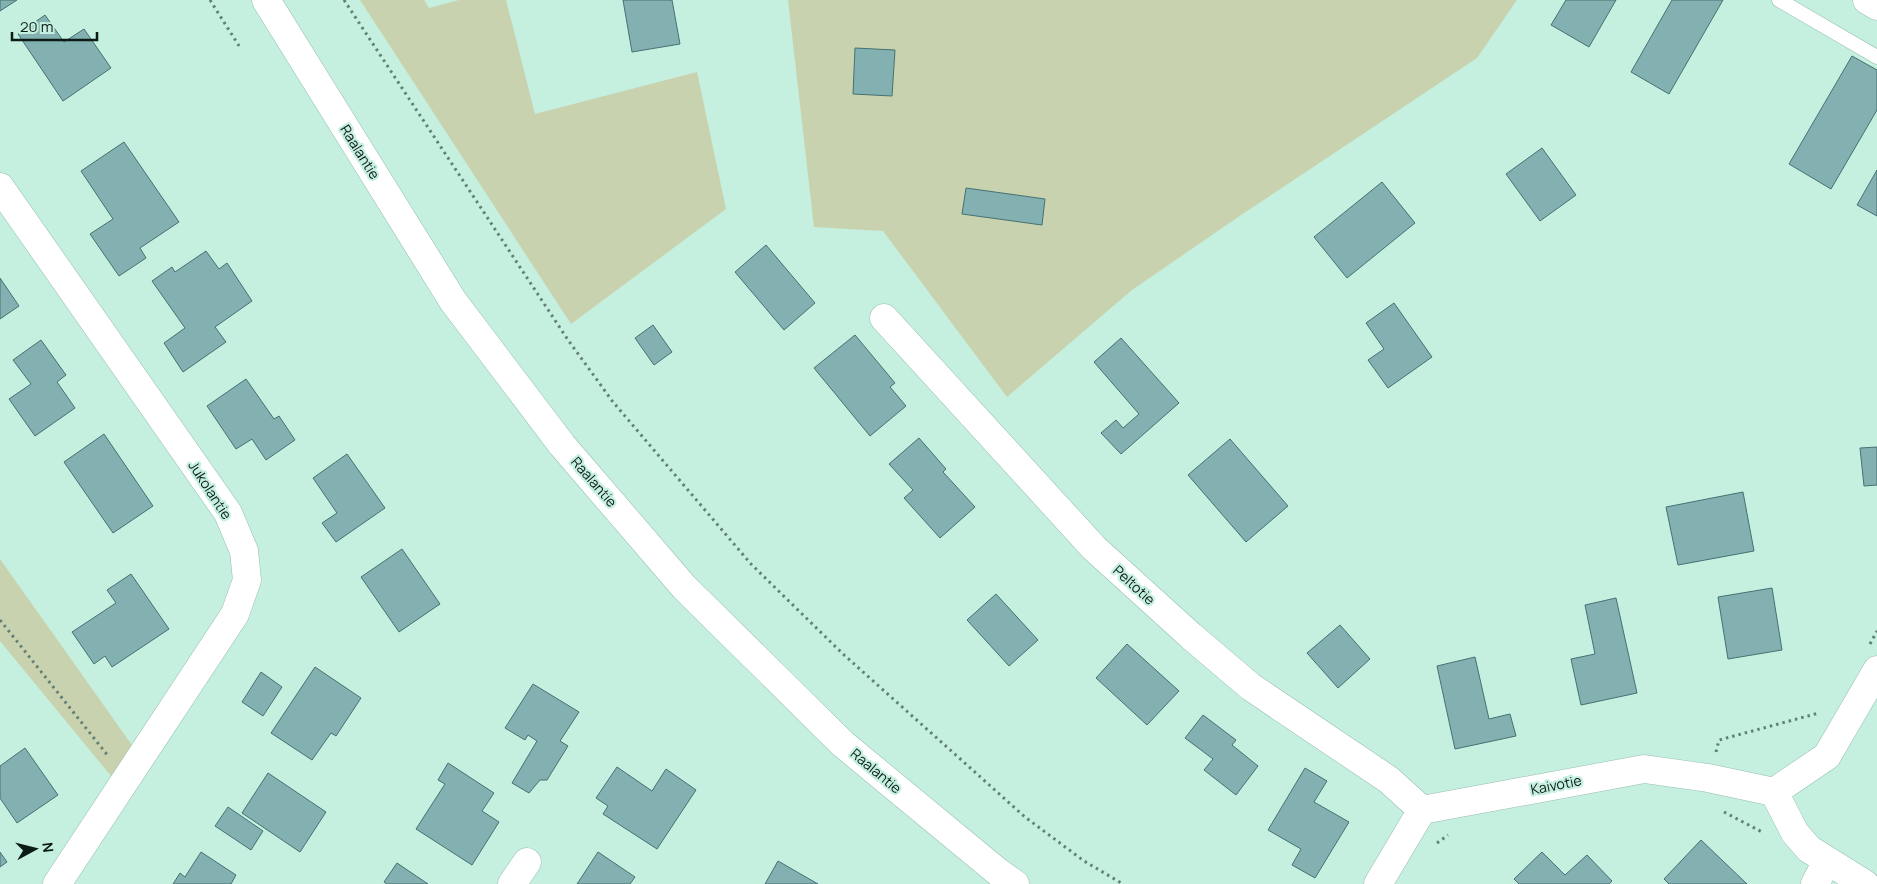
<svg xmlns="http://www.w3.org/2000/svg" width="1877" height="884" font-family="Manrope,sans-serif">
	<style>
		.green { fill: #c9d2ae }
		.building { fill: #83b0b0; stroke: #467171 }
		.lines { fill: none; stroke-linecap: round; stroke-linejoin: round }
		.lane-casing { stroke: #96beaf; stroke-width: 15 }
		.street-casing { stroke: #96beaf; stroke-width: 29 }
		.secondary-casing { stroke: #96beaf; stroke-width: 29 }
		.path { stroke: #638076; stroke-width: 3; stroke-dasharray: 2.5 4; stroke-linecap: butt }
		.lane { stroke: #fff; stroke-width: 14 }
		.street { stroke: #fff; stroke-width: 28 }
		.secondary { stroke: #fff; stroke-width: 28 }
		.labels { text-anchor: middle; stroke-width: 4.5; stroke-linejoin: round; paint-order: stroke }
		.street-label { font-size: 14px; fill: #0b1b16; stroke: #c5efdf }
	</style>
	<rect width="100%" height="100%" fill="#c5efdf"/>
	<g class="green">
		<path d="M 360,0 L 424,0 L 429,8 L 459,0 L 506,0 L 535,114 L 697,72 L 726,209 L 571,324 Z"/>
		<path d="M 788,0 L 1517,0 L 1477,58 L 1241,215 L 1132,290 L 1007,397 L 883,231 L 814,227 Z"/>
		<path d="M 0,559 L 134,748 L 111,776 L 0,641 Z"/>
	</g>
	<g class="building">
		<path d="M 0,0 L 17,0 L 0,11 Z"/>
		<path d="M 623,0 L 672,0 L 680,44 L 632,52 Z"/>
		<path d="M 1566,0 L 1616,0 L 1589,47 L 1551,25 Z"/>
		<path d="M 1672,0 L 1723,0 L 1669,94 L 1631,72 Z"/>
		<path d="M 45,15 L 64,42 L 84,29 L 111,68 L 63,101 L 18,34 Z"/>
		<path d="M 855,48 L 895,50 L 892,96 L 853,94 Z"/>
		<path d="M 1852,56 L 1877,70 L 1877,110 L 1831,189 L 1789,164 Z"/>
		<path d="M 124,142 L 179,222 L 140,248 L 146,258 L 119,276 L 90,234 L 113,219 L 81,171 Z"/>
		<path d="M 1542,148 L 1576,195 L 1540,221 L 1506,174 Z"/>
		<path d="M 1877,170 L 1877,216 L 1857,205 Z"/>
		<path d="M 1382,182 L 1415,223 L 1347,278 L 1314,237 Z"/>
		<path d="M 966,188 L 1045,199 L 1042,225 L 962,214 Z"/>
		<path d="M 766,245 L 815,303 L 784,330 L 735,272 Z"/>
		<path d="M 206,251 L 219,269 L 227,263 L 252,301 L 215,327 L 226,342 L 183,372 L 164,343 L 185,328 L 152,281 L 172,267 L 175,272 Z"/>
		<path d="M 0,278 L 19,306 L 0,319 Z"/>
		<path d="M 1394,303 L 1432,357 L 1388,388 L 1368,360 L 1384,349 L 1366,323 Z"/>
		<path d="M 653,325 L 672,352 L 654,365 L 635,338 Z"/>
		<path d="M 855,335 L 895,383 L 890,387 L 906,406 L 870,436 L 814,368 Z"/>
		<path d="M 1121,338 L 1179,403 L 1121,454 L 1101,433 L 1116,420 L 1123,428 L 1139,414 L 1094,362 Z"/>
		<path d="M 41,340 L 66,375 L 57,382 L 75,408 L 35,436 L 9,399 L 31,384 L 13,360 Z"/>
		<path d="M 246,379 L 274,419 L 279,416 L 295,440 L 266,460 L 252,439 L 236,449 L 207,406 Z"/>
		<path d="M 104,434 L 153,506 L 113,533 L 64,462 Z"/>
		<path d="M 919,438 L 946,469 L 943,472 L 975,507 L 940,538 L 904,498 L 913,490 L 889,464 Z"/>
		<path d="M 1230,439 L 1288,506 L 1246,542 L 1188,475 Z"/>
		<path d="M 1877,447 L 1877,485 L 1864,486 L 1860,448 Z"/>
		<path d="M 347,454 L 385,508 L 336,542 L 322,523 L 337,513 L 313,478 Z"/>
		<path d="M 1743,492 L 1754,551 L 1678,565 L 1666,507 Z"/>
		<path d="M 402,549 L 440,604 L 399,632 L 361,577 Z"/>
		<path d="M 131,574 L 169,629 L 112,667 L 105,656 L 94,664 L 72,632 L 116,603 L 107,590 Z"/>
		<path d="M 1772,588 L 1782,650 L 1728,659 L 1718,597 Z"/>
		<path d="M 996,594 L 1038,640 L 1009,666 L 967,620 Z"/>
		<path d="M 1616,598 L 1637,693 L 1581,705 L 1571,659 L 1595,654 L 1585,605 Z"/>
		<path d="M 1340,625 L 1370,659 L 1338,688 L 1307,653 Z"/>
		<path d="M 1127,644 L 1179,691 L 1147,725 L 1096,678 Z"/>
		<path d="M 1475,657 L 1489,719 L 1510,714 L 1516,736 L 1455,749 L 1437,666 Z"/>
		<path d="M 315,667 L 361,698 L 336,736 L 331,733 L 312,760 L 271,733 Z"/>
		<path d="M 261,672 L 282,687 L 263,716 L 242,702 Z"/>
		<path d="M 533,684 L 579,712 L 560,741 L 568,746 L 547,780 L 540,780 L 529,793 L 512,783 L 537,741 L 528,735 L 525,740 L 505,728 Z"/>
		<path d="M 1203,715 L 1236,740 L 1232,745 L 1258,766 L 1236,795 L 1204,770 L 1213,759 L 1185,738 Z"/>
		<path d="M 25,748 L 58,795 L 17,823 L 0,798 L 0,766 Z"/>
		<path d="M 448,763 L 494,793 L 482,811 L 499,822 L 472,865 L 416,829 L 445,784 L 438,780 Z"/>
		<path d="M 617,767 L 652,791 L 666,769 L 696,790 L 657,849 L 603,814 L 608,806 L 596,798 Z"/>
		<path d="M 1305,768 L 1327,781 L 1314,802 L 1349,822 L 1315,878 L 1292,865 L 1301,849 L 1268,830 Z"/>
		<path d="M 268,773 L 326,812 L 300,852 L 242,813 Z"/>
		<path d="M 228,807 L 263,831 L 251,850 L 215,826 Z"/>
		<path d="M 1701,840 L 1747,884 L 1669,884 L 1664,879 Z"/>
		<path d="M 0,852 L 7,862 L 0,867 Z"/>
		<path d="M 201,852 L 236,875 L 231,884 L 173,884 L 180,873 L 185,877 Z"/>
		<path d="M 598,852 L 635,877 L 630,884 L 577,884 Z"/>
		<path d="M 1542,852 L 1565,875 L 1587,855 L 1612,881 L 1609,884 L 1519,884 L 1514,879 Z"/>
		<path d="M 778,861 L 818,884 L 765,884 Z"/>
		<path d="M 397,863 L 428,884 L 387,884 L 384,882 Z"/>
	</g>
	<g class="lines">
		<g class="lane-casing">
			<path id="lane" d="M 1779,0 L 1877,57"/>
		</g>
		<g class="street-casing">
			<g id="street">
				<path d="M 0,187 L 228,513 L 244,551 L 247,580 L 235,614 L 57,884"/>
				<path d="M 884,318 L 1094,548 L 1191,636 L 1251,687 L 1389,780 L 1422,810"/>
				<path d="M 1774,792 L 1795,833 L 1809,849 L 1865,884"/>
				<path d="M 512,884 L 527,862"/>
				<path d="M 1378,884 L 1422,810 L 1644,769 L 1708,778 L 1774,792 L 1827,756 L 1877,670"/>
				<path d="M 1815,884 L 1827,861"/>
			</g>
		</g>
		<g class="secondary-casing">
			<g id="secondary">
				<path d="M 266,0 L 453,301 L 562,445 L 684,587 L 843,744 L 998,872 L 1015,884"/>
				<path d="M 1867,0 L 1877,6"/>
			</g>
		</g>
		<g class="path">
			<path d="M 210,0 L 241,49"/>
			<path d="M 344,0 L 568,340 L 613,402 L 751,564 L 843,654 L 1025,817 L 1084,861 L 1123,884"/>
			<path d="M 0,620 L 109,757"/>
			<path d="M 1870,644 L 1877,631"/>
			<path d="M 1716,752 L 1719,740 L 1819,713"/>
			<path d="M 1724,812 L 1762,832"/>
			<path d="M 1437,843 L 1448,835"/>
		</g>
		<use href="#lane" class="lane"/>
		<use href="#street" class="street"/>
		<use href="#secondary" class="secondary"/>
	</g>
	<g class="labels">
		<g class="street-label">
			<text transform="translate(360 152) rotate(58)" y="5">Raalantie</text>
			<text transform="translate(594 482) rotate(49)" y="5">Raalantie</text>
			<text transform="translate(210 490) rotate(57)" y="5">Jukolantie</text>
			<text transform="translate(1134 585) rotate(42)" y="5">Peltotie</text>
			<text transform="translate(876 771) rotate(40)" y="5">Raalantie</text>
			<text transform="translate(1556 785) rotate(-11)" y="5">Kaivotie</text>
		</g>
	</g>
	<g transform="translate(35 849) rotate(83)" stroke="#c5efdf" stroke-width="4" paint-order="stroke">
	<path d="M0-4L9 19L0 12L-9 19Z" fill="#0b1b16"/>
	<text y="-8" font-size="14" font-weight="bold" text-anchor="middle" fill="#0b1b16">N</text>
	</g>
	<path d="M12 32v8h85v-8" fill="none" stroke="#0b1b16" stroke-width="2.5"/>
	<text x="20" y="32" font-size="15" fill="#0b1b16" stroke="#c5efdf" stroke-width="4" paint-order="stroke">20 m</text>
</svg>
